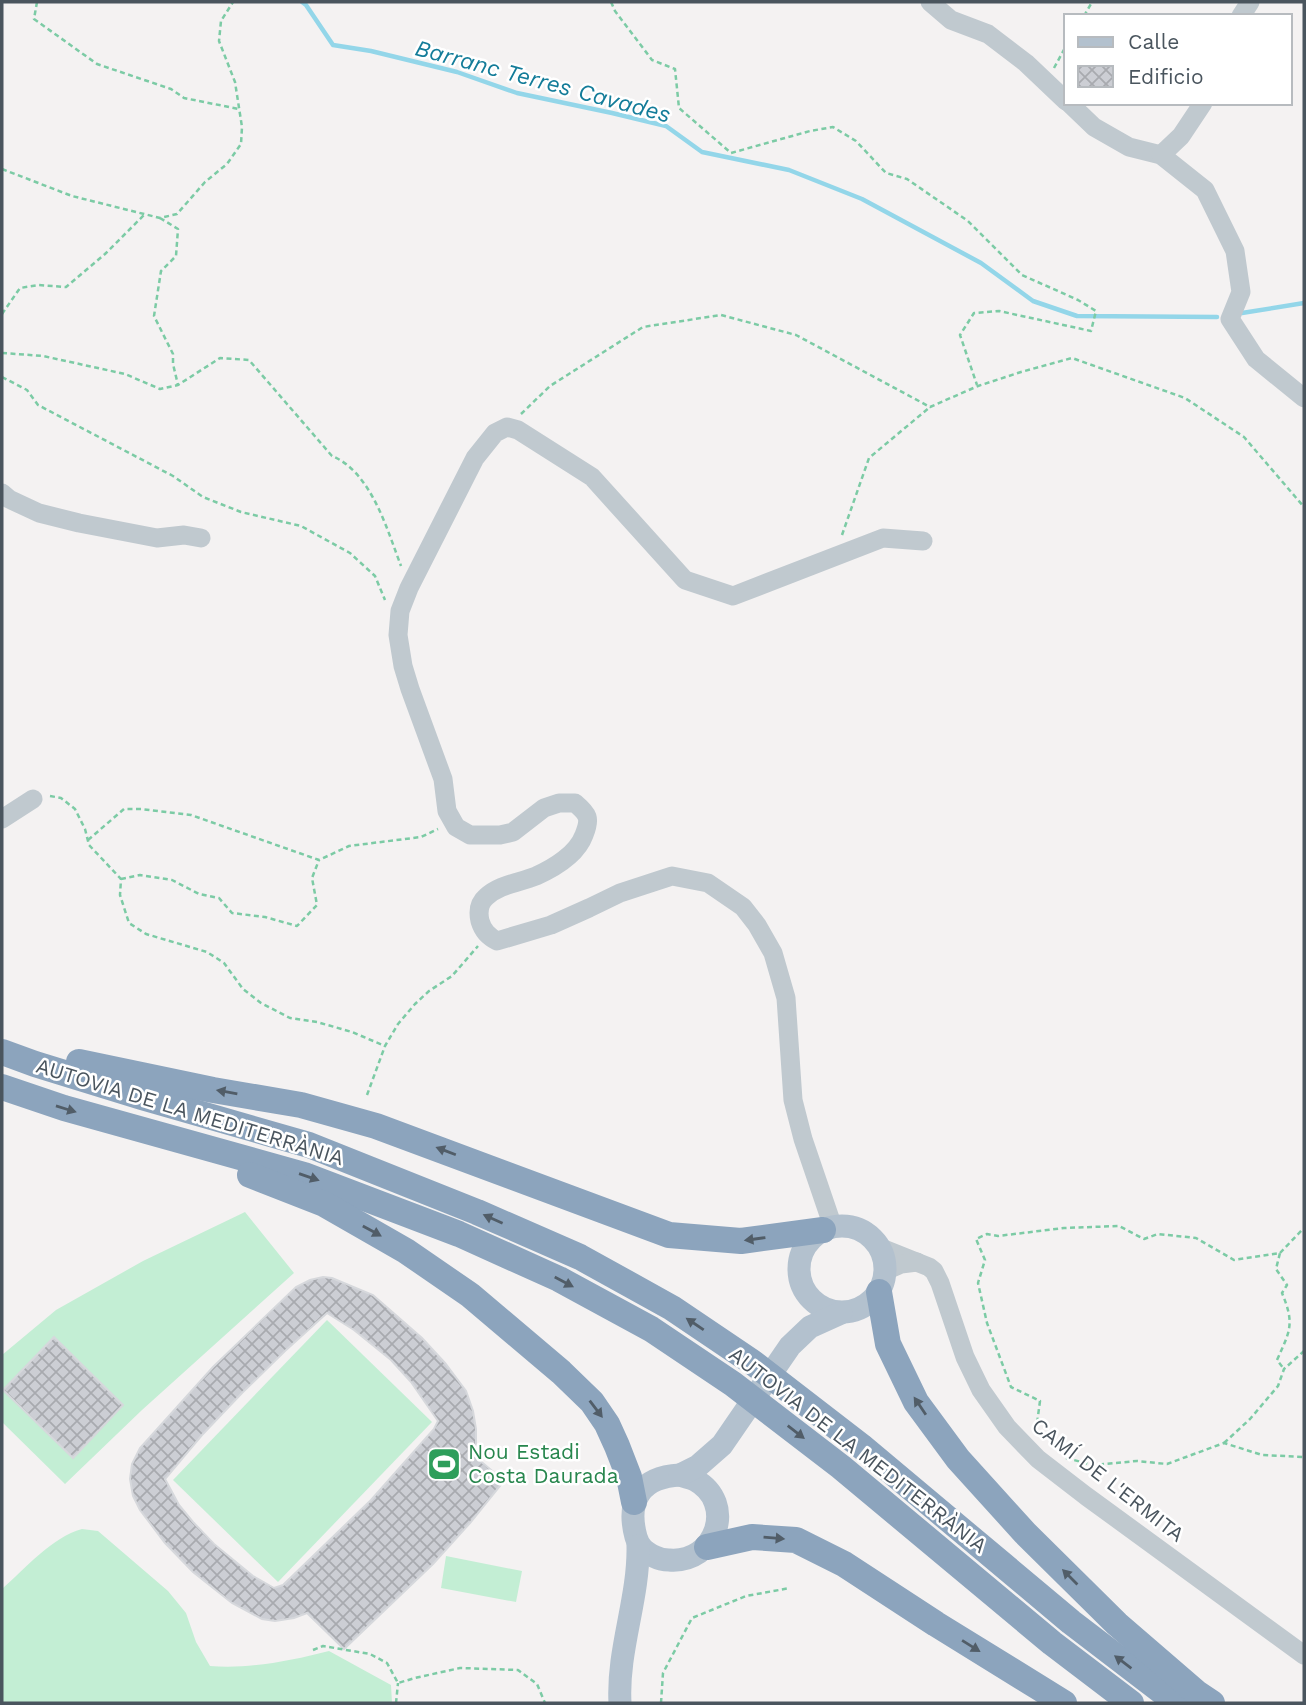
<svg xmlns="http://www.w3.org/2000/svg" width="1306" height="1705" font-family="'Work Sans',sans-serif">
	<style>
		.grass { fill: #c3eed4 }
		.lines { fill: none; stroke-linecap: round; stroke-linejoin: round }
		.stream { stroke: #93d6e9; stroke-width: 4.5 }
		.building { fill: url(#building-cross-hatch); stroke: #d6d8dc; stroke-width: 2; fill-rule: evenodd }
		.path { stroke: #7ccba5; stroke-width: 2.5; stroke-dasharray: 5 3.5; stroke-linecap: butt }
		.minor { stroke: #c0c9cf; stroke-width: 19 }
		.major { stroke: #b3c1ce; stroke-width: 23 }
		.highway { stroke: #8ca4bd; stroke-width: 26 }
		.oneway { fill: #515d68 }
		.labels { text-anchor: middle; stroke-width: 5; stroke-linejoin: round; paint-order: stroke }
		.street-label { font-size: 21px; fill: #4a555e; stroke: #fff }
		.leisure-label { font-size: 21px; fill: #27864d; stroke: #fff; text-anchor: start }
		.water-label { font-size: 23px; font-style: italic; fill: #137c99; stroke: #fff }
	</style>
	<defs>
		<pattern id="building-cross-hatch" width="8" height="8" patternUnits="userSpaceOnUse" patternTransform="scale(1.75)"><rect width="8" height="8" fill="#ccced4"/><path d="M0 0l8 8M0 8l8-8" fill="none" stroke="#a8aaaf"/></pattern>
	</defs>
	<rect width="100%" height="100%" fill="#f4f2f2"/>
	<g class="grass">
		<path d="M 245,1212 L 294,1273 L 142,1410 L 65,1484 L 2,1422 L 2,1355 L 56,1310 L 143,1261 Z"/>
		<path d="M 327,1320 L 432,1422 L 278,1582 L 173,1480 Z"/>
		<path d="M 82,1529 L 98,1531 L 168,1591 L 186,1613 L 196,1642 L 210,1666 C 250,1669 290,1661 329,1651 L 391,1685 L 392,1703 L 2,1703 L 2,1589 C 25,1569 52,1537 82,1529 Z"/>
		<path d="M 446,1556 L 522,1571 L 516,1602 L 441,1588 Z"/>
	</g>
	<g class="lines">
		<g class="stream">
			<path d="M 302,2 L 306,5 L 333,45 L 371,51 L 457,72 L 517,93 L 612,113 L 666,126 L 702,152 L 789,170 L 862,199 L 981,263 L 1033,301 L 1077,316 L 1217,317"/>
			<path d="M 1242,313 L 1304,303"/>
		</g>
	</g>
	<g class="building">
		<path d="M 323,1277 L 332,1278 L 373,1295 L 422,1338 L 445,1363 L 466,1391 L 473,1411 L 476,1429 L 476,1443 L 472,1454 L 504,1481 L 470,1523 L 433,1564 L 344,1649 L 307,1613 L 294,1618 L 275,1621 L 262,1619 L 232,1603 L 193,1572 L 165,1543 L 140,1510 L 133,1496 L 130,1479 L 132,1464 L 140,1448 L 213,1367 L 296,1287 L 310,1280 ZM 327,1313 L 354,1330 L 391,1360 L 411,1382 L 438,1421 L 434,1429 L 371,1500 L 283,1585 L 274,1588 L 253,1576 L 214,1544 L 193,1522 L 179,1505 L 165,1479 L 202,1435 L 242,1393 L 285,1351 Z"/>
		<path d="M 54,1337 L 123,1405 L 73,1458 L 3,1390 Z"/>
	</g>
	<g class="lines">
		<g class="path">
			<path d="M 37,2 L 34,19 L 97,64 L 171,89 L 184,98 L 239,109"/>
			<path d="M 611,2 L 615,11 L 652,60 L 675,69 L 679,108 L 731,153 L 810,131 L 833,127 L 856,141 L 886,173 L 907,179 L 968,221 L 1022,275 L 1078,300 L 1096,311 L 1091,331 L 999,311 L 974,313 L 960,335 L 977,385"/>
			<path d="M 1084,16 L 1092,2"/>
			<path d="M 1054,68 L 1066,46"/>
			<path d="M 2,169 L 72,196 L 160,218 L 177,214 L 205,182 L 227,164 L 241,144 L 242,127 L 235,82 L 219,41 L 221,21 L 233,2"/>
			<path d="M 160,218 L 178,229 L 176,256 L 161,271 L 154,316 L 173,354 L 173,364 L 178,385"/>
			<path d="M 2,314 L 20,288 L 39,285 L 66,287 L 105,254 L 145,214"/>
			<path d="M 2,353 L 43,356 L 125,374 L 160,389 L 178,385 L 220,358 L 249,360 L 332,456 C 371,472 387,529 401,566"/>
			<path d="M 2,377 L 27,390 L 38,405 L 173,476 L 203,497 L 241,512 L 301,526 L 350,553 L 375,576 L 385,600"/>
			<path d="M 521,414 L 550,386 L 643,327 L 721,315 L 796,335 L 930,407 L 978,386 L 1021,372 L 1072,358 L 1185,398 L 1244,437 L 1304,507"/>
			<path d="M 842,535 L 869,458 L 930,407"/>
			<path d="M 50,796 L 61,798 L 75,809 L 85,829 L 89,845 L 121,879 L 120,895 L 129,923 L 146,934 L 207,952 L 224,963 L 243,989 L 261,1003 L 290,1018 L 317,1022 L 352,1032 L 385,1046"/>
			<path d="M 88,840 L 124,809 L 141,809 L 191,815 L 319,860 L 349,846 L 421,837 L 438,829"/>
			<path d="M 121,879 L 140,875 L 172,880 L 199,894 L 219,898 L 232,913 L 265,917 L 297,926 L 317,905 L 312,878 L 319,860"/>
			<path d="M 367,1095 L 385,1046 L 398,1024 L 415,1004 L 429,991 L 452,976 L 478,946"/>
			<path d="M 1280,1253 L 1302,1230 L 1304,1230"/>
			<path d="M 1036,1431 L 1040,1401 L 1011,1387 L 987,1323 L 978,1283 L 985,1260 L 976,1239 L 987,1234 L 998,1236 L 1064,1228 L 1119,1226 L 1144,1239 L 1158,1234 L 1196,1238 L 1234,1260 L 1280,1253 L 1276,1269 L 1287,1285 L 1282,1293 C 1295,1324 1290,1331 1277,1360 L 1284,1369"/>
			<path d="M 1224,1443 L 1250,1419 L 1278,1386 L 1284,1369 L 1304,1351"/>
			<path d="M 1066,1458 L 1093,1465 L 1137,1461 L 1167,1464 L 1224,1443 L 1262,1455 L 1304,1457"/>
			<path d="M 313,1650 L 323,1646 L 370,1654 L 387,1663 L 398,1683 L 415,1678 L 460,1668 L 518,1670 L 537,1684 L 545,1703"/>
			<path d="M 396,1703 L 398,1683"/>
			<path d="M 661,1703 L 663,1673 L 692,1618 L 746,1596 L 790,1588"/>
		</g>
		<g class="minor">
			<path d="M 930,2 L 951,20 L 988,34 L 1026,63 L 1066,101"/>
			<path d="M 1241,16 L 1250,2"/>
			<path d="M 1069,103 L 1094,127 L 1129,147 L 1161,155 L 1205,190 L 1235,251 L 1241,292 L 1230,319 L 1256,359 L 1304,398"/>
			<path d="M 1161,155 L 1181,136 L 1203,103"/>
			<path d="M 2,493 L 9,499 L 39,513 L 79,523 L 157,538 L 184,535 L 201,538"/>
			<path d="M 2,819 L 33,799"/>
			<path d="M 833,1227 L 803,1139 L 793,1100 L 786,998 L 773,953 L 757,925 L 743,907 L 708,883 L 672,876 L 620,893 L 589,908 L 551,925 L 497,941 C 488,936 483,931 480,921 C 478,912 479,903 486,897 C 500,884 519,883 536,876 C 554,868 577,854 584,835 C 591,818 588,814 575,803 L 559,803 L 544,808 L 513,832 L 500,835 L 470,835 L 456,827 L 447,811 L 443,779 L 410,689 L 403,666 L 398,635 L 400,611 L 409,588 L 475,458 L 495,433 L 507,427 L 518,430 L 592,477 L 685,580 L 733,596 L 883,538 L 923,541"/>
			<path d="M 879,1247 L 929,1267 L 934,1271 L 940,1283 L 965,1357 L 981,1390 L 1007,1427 L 1038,1459 L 1086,1496 L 1304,1655"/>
			<path d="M 885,1271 L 901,1264 L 917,1262"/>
		</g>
		<g class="major">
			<circle cx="842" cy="1269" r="43"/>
			<path d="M 680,1475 C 684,1477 691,1478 695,1480 C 737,1503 716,1564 669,1560 C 663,1560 659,1559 653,1556 C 644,1551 639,1547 636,1537 C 626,1500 641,1477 680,1475 Z"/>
			<path d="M 680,1475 L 698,1466 L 722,1445 L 790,1346 L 810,1327 L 841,1313"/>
			<path d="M 620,1703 C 617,1650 639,1599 638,1546"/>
		</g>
		<g class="highway">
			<path d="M 2,1052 L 35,1064 L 142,1097 L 309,1145 L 477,1212 L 580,1257 L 672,1308 L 752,1362 L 861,1446 L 1071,1622 L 1177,1703"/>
			<path d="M 79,1062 L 213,1090 L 301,1105 L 376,1126 L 669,1235 L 741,1241 L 823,1230"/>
			<path d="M 2,1087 L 64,1108 L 304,1175 L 459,1234 L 559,1279 L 651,1329 L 733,1384 L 841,1467 L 1052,1643 L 1131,1703"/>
			<path d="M 250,1175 L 324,1204 L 406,1251 L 470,1295 L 561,1372 L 592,1402 L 607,1424 L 617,1446 L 629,1477 L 634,1502"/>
			<path d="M 879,1292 L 888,1344 L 916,1402 L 958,1459 L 1025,1533 L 1117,1624 L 1197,1693 L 1212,1703"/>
			<path d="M 707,1547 L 752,1537 L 796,1540 L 844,1564 L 936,1624 L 1064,1703"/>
		</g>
	</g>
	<defs><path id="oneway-solid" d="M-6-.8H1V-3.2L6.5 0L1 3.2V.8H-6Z" transform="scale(1.75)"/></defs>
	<g class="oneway">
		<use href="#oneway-solid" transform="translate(227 1092) rotate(-170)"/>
		<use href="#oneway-solid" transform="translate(66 1109) rotate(17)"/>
		<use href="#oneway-solid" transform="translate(446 1151) rotate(-159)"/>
		<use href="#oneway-solid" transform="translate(309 1177) rotate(19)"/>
		<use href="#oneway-solid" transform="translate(493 1219) rotate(-156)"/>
		<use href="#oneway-solid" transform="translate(372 1231) rotate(29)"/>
		<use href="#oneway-solid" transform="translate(755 1239) rotate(172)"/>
		<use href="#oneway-solid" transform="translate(564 1282) rotate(28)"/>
		<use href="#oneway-solid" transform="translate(695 1324) rotate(-146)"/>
		<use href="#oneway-solid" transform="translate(920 1406) rotate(-124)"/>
		<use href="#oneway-solid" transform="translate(596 1409) rotate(53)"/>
		<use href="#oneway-solid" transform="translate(796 1432) rotate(38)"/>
		<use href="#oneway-solid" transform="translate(774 1538) rotate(5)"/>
		<use href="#oneway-solid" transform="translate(1070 1577) rotate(-135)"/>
		<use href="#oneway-solid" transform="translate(971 1646) rotate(32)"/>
		<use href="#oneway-solid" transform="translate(1123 1662) rotate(-143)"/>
	</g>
	<defs>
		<g id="stadium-square" transform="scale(1.75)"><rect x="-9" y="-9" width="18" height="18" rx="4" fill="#2e9e5b" stroke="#fff"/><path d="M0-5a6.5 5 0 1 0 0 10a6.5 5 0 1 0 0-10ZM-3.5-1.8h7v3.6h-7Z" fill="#fff"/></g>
	</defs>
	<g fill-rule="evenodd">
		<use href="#stadium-square" x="444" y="1464"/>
	</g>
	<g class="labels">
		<g class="street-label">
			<text transform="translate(190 1112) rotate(17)" y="7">AUTOVIA DE LA MEDITERRÀNIA</text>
			<text transform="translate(858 1450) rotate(38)" y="7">AUTOVIA DE LA MEDITERRÀNIA</text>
			<text transform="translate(1108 1480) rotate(38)" y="7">CAMÍ DE L'ERMITA</text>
		</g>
		<g class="leisure-label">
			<text x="468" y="1459">Nou Estadi<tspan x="468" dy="24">Costa Daurada</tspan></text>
		</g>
		<g class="water-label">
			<text transform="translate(543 81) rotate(15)" y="8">Barranc Terres Cavades</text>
		</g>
	</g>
	<rect width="1306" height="1705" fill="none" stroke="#4a555e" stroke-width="7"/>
	<rect x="1064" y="14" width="228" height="91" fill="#ffffff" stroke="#b7bbbf" stroke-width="2"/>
	<rect x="1078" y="37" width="35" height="10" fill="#b3c1ce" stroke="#b7bbbf" stroke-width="2"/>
	<text x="1128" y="49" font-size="21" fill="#4a555e">Calle</text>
	<rect x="1078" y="66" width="35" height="21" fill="url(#building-cross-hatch)" stroke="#b7bbbf" stroke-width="2"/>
	<text x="1128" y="84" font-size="21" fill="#4a555e">Edificio</text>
</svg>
